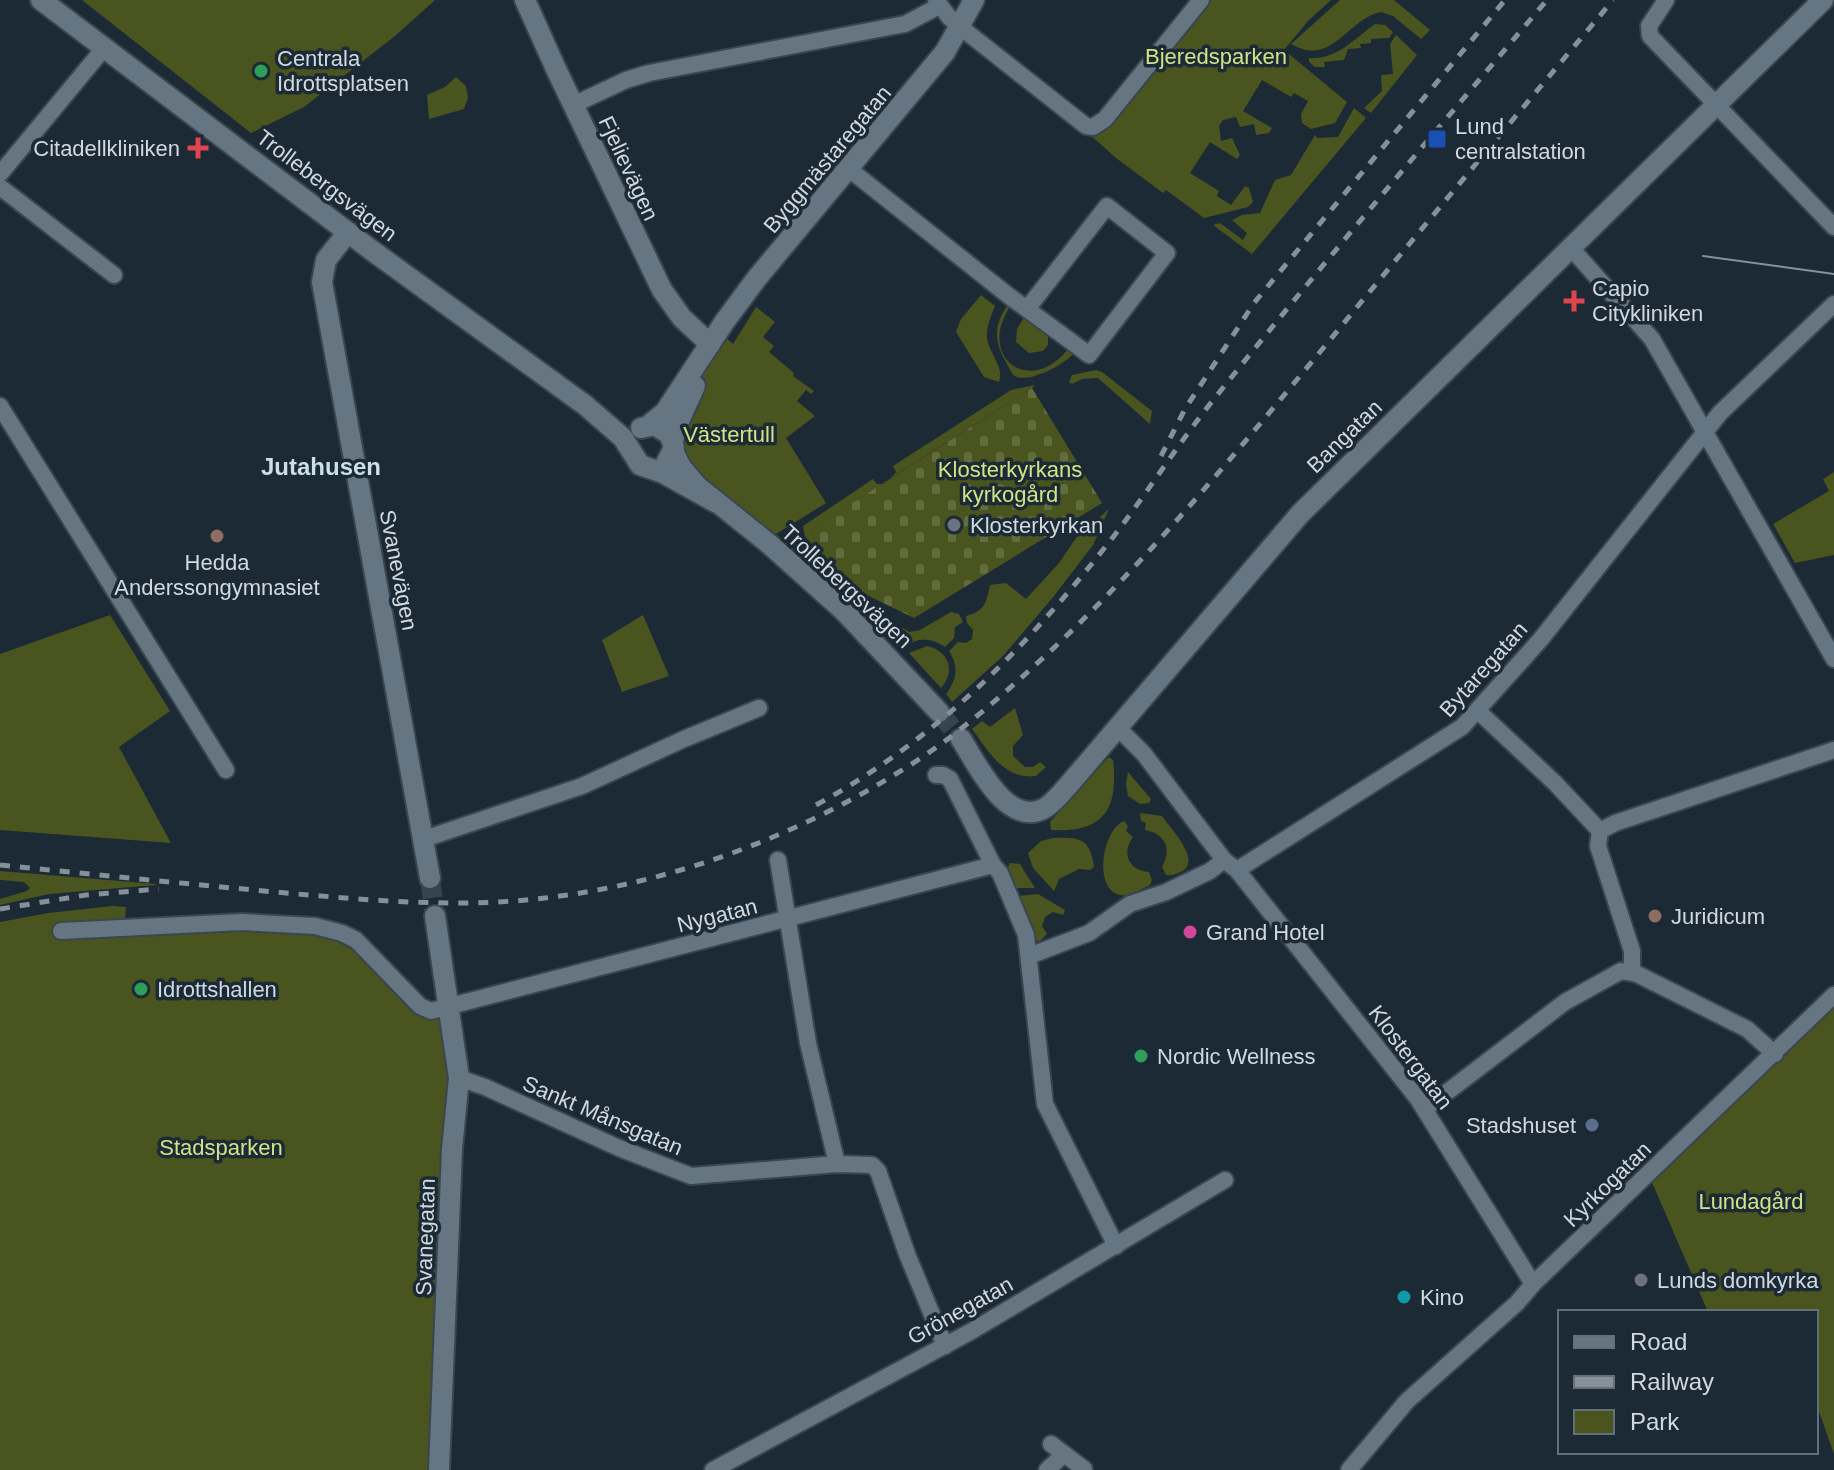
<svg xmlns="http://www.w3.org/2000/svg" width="1834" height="1470" font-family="Arial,sans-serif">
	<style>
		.green { fill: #4a541f }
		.cemetery { fill: url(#cemetery-stones) }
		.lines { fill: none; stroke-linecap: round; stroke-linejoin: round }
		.tertiary-tunnel { stroke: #37444f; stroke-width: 20; stroke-dasharray: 20 10; stroke-linecap: butt }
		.minor-casing { stroke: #3a464f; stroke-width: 20 }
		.tertiary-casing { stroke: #3a464f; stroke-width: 24 }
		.minor { stroke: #657581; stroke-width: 16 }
		.tertiary { stroke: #657581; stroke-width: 20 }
		.tram { stroke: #859099; stroke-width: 2 }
		.rail { stroke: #859099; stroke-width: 5; stroke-dasharray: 10 10; stroke-linecap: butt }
		.leisure-dot { fill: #2e9e5b; stroke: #1c2a35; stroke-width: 3 }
		.transit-dot { fill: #1a4fb4; stroke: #1c2a35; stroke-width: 3 }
		.health-dot { fill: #e0444e; stroke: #1c2a35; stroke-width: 3 }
		.worship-dot { fill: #6b7280; stroke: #1c2a35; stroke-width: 3 }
		.education-dot { fill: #8d6e63; stroke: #1c2a35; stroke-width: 3 }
		.hotel-dot { fill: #d1479c; stroke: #1c2a35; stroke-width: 3 }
		.service-dot { fill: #5c6f8a; stroke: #1c2a35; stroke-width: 3 }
		.culture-dot { fill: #0f9aa8; stroke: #1c2a35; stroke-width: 3 }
		.labels { text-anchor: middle; stroke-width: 7; stroke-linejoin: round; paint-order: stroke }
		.park-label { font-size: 22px; fill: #d0e387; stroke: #1c2a35 }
		.poi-label { font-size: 22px; fill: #d0d9e0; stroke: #1c2a35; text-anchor: start }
		.street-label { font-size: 22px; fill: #d0d9e0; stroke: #1c2a35 }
		.neighbourhood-label { font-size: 24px; font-weight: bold; fill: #cbdeec; stroke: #1c2a35 }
	</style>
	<defs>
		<pattern id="cemetery-stones" width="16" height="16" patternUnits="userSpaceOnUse" patternTransform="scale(2)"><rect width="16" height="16" fill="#4a541f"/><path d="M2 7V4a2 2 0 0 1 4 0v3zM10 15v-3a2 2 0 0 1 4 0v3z" fill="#636c3f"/></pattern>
	</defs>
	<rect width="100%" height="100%" fill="#1c2a35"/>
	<g class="green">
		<path d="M 82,0 L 435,0 L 395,36 L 304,107 L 251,133 Z"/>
		<path d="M 1201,0 L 1331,0 L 1308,21 L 1284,50 L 1347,102 L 1335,123 L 1311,129 L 1302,123 L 1301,114 L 1308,101 L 1294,93 L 1291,97 L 1262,80 L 1243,111 L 1272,128 L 1269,133 L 1256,135 L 1254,124 L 1240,127 L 1236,117 L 1223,120 L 1219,126 L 1221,141 L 1232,138 L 1240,155 L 1237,159 L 1210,142 L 1190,173 L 1219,191 L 1217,196 L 1231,205 L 1245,186 L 1249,188 L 1253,202 L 1248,207 L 1204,218 L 1166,190 L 1163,193 L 1116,158 L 1088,133 Z"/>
		<path d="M 1340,0 L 1394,0 L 1430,30 L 1421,39 L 1393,16 L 1381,12 C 1346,19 1333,68 1291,44 Z"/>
		<path d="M 1375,24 L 1385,25 L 1393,32 L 1389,38 L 1371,39 L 1371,43 L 1360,44 L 1361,48 L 1348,49 L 1344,60 L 1324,62 L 1325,67 L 1315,67 L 1309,62 L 1309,58 C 1337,60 1354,39 1375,24 Z"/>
		<path d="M 1396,35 L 1417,55 L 1371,113 L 1364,108 L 1382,91 L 1381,75 L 1393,74 L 1390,44 Z"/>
		<path d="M 456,77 L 466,86 L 468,98 L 464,109 L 429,119 L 427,95 L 445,87 Z"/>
		<path d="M 1354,108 L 1366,118 L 1252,254 L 1213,225 L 1220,223 L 1243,240 L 1247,233 L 1232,220 L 1242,215 L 1260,213 L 1275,180 L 1291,175 L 1315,135 L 1317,138 L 1338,137 Z"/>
		<path d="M 981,295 L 995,306 C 991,316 986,327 987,338 C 989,353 1005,368 999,382 L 984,377 L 956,332 L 961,319 Z"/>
		<path d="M 1009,303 L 1011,305 C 975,358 1031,397 1068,349 L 1074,353 C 1065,364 1032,382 1017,377 C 1011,375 1009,367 1006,362 C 993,340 994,324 1009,303 Z"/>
		<path d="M 756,307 L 775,322 L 763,337 L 774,346 L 769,352 L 794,373 L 793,376 L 814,391 L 811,394 L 806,390 L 797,401 L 815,416 L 786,438 L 826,503 L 776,534 L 768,543 L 668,461 L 710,344 L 718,331 L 733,344 Z"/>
		<path d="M 1025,316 L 1048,337 L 1048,345 L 1043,351 L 1029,353 L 1016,342 L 1017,329 Z"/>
		<path d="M 1096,370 L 1102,372 L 1152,411 L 1150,424 L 1098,378 L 1082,379 L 1072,384 L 1069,382 L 1072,375 Z"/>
		<path d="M 1035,385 L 1032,388 L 891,478 L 896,472 L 893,466 L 1011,390 Z"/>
		<path d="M 1834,472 L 1834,555 L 1795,563 L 1773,524 L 1829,491 L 1823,479 Z"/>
		<path d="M 873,479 L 877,484 L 883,484 L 810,530 L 837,575 L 833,576 L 805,536 L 803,526 Z"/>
		<path d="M 1109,509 L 1093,545 L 1054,596 L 1003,656 L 952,702 L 946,694 C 957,680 959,666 949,651 L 958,642 L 966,643 L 972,639 L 973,630 L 967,623 L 966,616 C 985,611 986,603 990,585 L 1006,583 L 1026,599 L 1059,563 L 1076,538 Z"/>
		<path d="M 871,611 L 910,632 L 920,630 L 951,612 L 959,614 L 963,622 L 955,627 L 954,638 L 945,647 C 931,637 918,637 904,647 L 868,612 Z"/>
		<path d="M 110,615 L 170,711 L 119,747 L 171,843 L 0,830 L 0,654 Z"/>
		<path d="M 643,615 L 669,676 L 622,692 L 602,640 Z"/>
		<path d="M 927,646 C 949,651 956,671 941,688 L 909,653 Z"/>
		<path d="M 1015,708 L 1023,735 L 1013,746 L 1013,756 L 1025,767 L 1033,767 L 1040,762 L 1046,767 L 1036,776 C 1004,780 989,752 972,729 L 982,721 L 990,727 Z"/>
		<path d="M 1109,757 L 1113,760 C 1119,811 1102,833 1051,830 L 1050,822 Z"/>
		<path d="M 1128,772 L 1151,799 L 1149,803 L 1140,804 L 1128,796 L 1126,784 Z"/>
		<path d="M 1140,813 L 1162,816 C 1170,828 1200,858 1184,870 C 1178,874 1172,876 1166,875 L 1162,867 C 1172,849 1166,834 1145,830 L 1146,823 L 1141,821 Z"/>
		<path d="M 1124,821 L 1128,826 L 1126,831 L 1133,837 C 1121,853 1129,871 1149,872 L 1152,880 L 1150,885 C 1142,889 1129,897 1120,895 C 1093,889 1102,830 1124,821 Z"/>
		<path d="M 1053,838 C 1080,837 1090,838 1094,867 L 1090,870 L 1079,869 L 1059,879 L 1054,891 L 1033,868 L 1028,853 L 1041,841 Z"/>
		<path d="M 1010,863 L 1020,864 L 1035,888 L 1015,888 L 1007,869 Z"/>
		<path d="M 0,871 L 156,884 L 156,885 L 49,894 L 0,905 L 0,899 L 27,891 L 30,888 L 24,882 L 0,880 Z"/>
		<path d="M 1038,894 L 1065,910 L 1063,915 L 1053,912 L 1045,917 L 1042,926 L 1047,934 L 1039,942 L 1033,938 L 1018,896 Z"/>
		<path d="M 112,906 L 126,907 L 125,919 L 296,930 L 327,936 L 362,955 L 443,1012 L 450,1069 L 441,1146 L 430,1470 L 0,1470 L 0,922 L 48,913 Z"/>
		<path d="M 1834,1005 L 1834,1454 L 1816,1403 L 1816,1312 L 1708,1312 L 1651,1180 Z"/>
	</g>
	<path class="cemetery" d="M 1032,388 L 1102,503 L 914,618 L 840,582 L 810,530 Z"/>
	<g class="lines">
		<g class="tertiary-tunnel">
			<path d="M 939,712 L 961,739"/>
			<path d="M 430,878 L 435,916"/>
		</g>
		<g class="minor-casing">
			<g id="minor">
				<path d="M 936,0 L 949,17 L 959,26 L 1086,126 L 1093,127 L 1105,119 L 1201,0"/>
				<path d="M 1666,0 L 1649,26 L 1650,36 L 1834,227"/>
				<path d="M 573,105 L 626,80 L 649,73 L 905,24 L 939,6"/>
				<path d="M 849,169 L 1009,296 C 1036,316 1063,335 1089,355 L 1167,253 L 1107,206 L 1027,309"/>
				<path d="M 0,174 L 105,47"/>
				<path d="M 0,187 L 114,275"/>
				<path d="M 1571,248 L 1652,339 L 1834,659"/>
				<path d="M 0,406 L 226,770"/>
				<path d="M 1478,711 L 1555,783 L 1600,831"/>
				<path d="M 1117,727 L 1144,754 L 1224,860 L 1237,870 L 1418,1099 L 1533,1284"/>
				<path d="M 936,775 L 943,775 L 950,779 L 993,865 L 1000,873 L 1026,935 L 1045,1104 L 1116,1246"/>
				<path d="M 1600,831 L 1615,823 L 1834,750"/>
				<path d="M 1600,831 L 1598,846 L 1632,951 L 1632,972"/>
				<path d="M 424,839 L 582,786 L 684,739 L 759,708"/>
				<path d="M 778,860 L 808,1043 L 837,1164"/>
				<path d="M 1237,870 L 1462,727 L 1541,639 L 1720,413 L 1834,304"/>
				<path d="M 61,931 L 242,922 L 315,926 L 342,933 L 356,940 L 420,1006 L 431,1011 L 993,865"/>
				<path d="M 1029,956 L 1089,933 L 1130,904 L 1166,892 L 1210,871 L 1224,860"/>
				<path d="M 459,1078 L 485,1087 L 619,1148 L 691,1176 L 837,1164 L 872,1165 L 878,1171 L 907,1254 L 945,1346"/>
				<path d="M 1425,1109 L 1565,1002 L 1621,971 L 1637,974 L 1747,1029 L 1775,1054"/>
				<path d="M 1051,1444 L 1084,1469"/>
				<path d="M 713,1470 L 970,1332 L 1225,1180"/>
				<path d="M 1047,1470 L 1063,1455"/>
				<path d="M 1349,1470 L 1407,1401 L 1517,1303 L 1533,1284 L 1834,995"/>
			</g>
		</g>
		<g class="tertiary-casing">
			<g id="tertiary">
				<path d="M 41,0 L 374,252 L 585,405 L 623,438 L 640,465 L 663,473 L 715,502"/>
				<path d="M 525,0 L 556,69 L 662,290 L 682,318 L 710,344"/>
				<path d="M 348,232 L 326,260 L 322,282 L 430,878"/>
				<path d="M 648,426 L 665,412 L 725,321 L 757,278 L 945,52 L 974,0"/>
				<path d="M 641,428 L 655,425 L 670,435 L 674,448 L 666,463"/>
				<path d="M 673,441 L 678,423 L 695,386"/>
				<path d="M 673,451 L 681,467 L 697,486 L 768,543 L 843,610 L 939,712"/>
				<path d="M 961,739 C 977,764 1007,829 1045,808 C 1055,802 1064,790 1072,781 L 1300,514 L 1823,0"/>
				<path d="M 435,916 L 459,1078 L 452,1149 L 439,1470"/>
			</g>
		</g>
		<use href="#minor" class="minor"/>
		<use href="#tertiary" class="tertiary"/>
		<path class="tram" d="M 1703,256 L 1834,274"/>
		<g class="rail">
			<path d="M 1161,456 L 1185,409 L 1254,303 L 1505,0"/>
			<path d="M 816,805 C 937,739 1026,648 1110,541 C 1146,495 1177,445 1214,399 C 1322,264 1435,132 1547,0"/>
			<path d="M 0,865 C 99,875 198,885 297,894 C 380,901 462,908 545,898 C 680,882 811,831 924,756 C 962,730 998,699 1032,668 C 1138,572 1229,461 1320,352 C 1417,234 1515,117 1613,0"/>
			<path d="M 0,909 L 86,895 L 159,889"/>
		</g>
	</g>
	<g class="leisure-dot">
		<circle cx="261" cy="71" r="8"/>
		<circle cx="141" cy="989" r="8"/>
		<circle cx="1141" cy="1056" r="8"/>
	</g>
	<rect class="transit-dot" x="1427" y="129" width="20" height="20" rx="4"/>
	<g class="health-dot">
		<path d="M194 136h8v8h8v8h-8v8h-8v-8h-8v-8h8z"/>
		<path d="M1570 289h8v8h8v8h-8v8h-8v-8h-8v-8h8z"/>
	</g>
	<g class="worship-dot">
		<circle cx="954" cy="525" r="8"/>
		<circle cx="1641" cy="1280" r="8"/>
	</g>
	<g class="education-dot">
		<circle cx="217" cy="536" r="8"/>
		<circle cx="1655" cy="916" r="8"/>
	</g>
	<circle class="hotel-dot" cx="1190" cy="932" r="8"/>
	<circle class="service-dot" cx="1592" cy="1125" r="8"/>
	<circle class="culture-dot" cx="1404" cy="1297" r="8"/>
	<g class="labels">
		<g class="park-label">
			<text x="1216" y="64">Bjeredsparken</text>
			<text x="729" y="442">Västertull</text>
			<text x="1010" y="477">Klosterkyrkans<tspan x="1010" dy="25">kyrkogård</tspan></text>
			<text x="221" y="1155">Stadsparken</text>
			<text x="1751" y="1209">Lundagård</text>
		</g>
		<g class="poi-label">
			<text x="277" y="66">Centrala<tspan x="277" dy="25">Idrottsplatsen</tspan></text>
			<text x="1455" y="134">Lund<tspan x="1455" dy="25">centralstation</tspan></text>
			<text x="180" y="156" text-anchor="end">Citadellkliniken</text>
			<text x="1592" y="296">Capio<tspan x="1592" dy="25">Citykliniken</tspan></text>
			<text x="970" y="533">Klosterkyrkan</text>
			<text x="217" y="570" text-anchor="middle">Hedda<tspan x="217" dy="25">Anderssongymnasiet</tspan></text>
			<text x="1671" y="924">Juridicum</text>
			<text x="1206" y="940">Grand Hotel</text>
			<text x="157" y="997">Idrottshallen</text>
			<text x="1157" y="1064">Nordic Wellness</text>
			<text x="1576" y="1133" text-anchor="end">Stadshuset</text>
			<text x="1657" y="1288">Lunds domkyrka</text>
			<text x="1420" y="1305">Kino</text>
		</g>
		<g class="street-label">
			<text transform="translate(827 159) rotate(-50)" y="8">Byggmästaregatan</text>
			<text transform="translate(629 168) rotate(65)" y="8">Fjelievägen</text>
			<text transform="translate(327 185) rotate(37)" y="8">Trollebergsvägen</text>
			<text transform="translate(1344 436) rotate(-44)" y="8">Bangatan</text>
			<text transform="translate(399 570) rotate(79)" y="8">Svanevägen</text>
			<text transform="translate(847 586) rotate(43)" y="8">Trollebergsvägen</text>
			<text transform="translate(1483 669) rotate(-48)" y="8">Bytaregatan</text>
			<text transform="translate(717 915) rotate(-14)" y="8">Nygatan</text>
			<text transform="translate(1411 1057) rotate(53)" y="8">Klostergatan</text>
			<text transform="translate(603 1115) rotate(23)" y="8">Sankt Månsgatan</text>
			<text transform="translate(1607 1184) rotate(-44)" y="8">Kyrkogatan</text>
			<text transform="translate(425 1237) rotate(-88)" y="8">Svanegatan</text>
			<text transform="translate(960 1310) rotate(-29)" y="8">Grönegatan</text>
		</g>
		<g class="neighbourhood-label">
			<text x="321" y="475">Jutahusen</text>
		</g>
	</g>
	<rect x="1558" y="1310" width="260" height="144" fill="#1c2a35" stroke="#647079" stroke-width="2"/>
	<rect x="1574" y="1336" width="40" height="12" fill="#657581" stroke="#647079" stroke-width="2"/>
	<text x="1630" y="1350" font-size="24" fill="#d0d9e0">Road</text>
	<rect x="1574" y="1376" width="40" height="12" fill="#859099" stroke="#647079" stroke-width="2"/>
	<text x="1630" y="1390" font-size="24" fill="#d0d9e0">Railway</text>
	<rect x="1574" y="1410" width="40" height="24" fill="#4a541f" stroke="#647079" stroke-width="2"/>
	<text x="1630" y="1430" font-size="24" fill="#d0d9e0">Park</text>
</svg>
